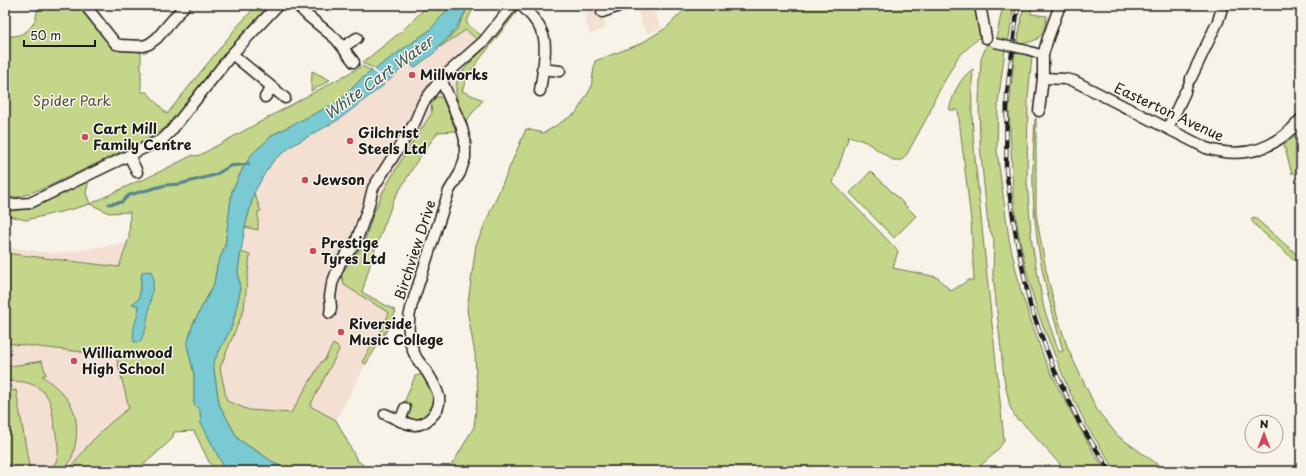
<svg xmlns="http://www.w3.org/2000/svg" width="1306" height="476" font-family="'Playpen Sans',sans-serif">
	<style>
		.built { fill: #f3e0d2 }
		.green { fill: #c4d68a; stroke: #707953; fill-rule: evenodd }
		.water { fill: #79cad2; stroke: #548489 }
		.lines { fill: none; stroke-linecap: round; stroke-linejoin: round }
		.stream { stroke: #548489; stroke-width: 3 }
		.pedestrian-casing { stroke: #1c1c1c; stroke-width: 11 }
		.minor-casing { stroke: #1c1c1c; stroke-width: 13 }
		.pedestrian { stroke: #f7f3e8; stroke-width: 8 }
		.minor { stroke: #f7f3e8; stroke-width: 10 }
		.rail-casing { stroke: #1c1c1c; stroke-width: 4.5 }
		.rail { stroke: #f7f3e8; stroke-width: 3; stroke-dasharray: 9; stroke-linecap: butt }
		.pedestrian-bridge-casing { stroke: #1c1c1c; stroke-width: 11; stroke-linecap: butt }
		.pedestrian-bridge { stroke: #f7f3e8; stroke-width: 8 }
		.poi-dot { fill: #d1495b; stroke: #f7f3e8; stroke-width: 1.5 }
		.labels { text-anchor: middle; stroke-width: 3; stroke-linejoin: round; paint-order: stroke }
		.poi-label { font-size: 14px; font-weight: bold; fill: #1c1c1c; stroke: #f7f3e8; text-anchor: start }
		.park-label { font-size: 14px; fill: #4e543d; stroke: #f7f3e8 }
		.street-label { font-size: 14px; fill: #1c1c1c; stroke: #f7f3e8 }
		.water-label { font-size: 15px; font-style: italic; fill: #3d595c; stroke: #f7f3e8 }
	</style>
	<rect width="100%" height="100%" fill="#f7f3e8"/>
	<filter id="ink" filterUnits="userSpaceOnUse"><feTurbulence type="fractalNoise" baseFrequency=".025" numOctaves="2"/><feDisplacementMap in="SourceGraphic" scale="8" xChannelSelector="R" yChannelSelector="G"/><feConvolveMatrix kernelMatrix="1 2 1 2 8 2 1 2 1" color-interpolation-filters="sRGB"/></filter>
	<g filter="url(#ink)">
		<g class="built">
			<path d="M 642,5 L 652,5 L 661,29 L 647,33 L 645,26 L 643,27 L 636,7 Z"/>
			<path d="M 600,10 L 607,28 L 590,34 L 584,15 Z"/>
			<path d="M 466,30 L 478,41 L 482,50 L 465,68 L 459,77 L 456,89 L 442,97 L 436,97 L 432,105 L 432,113 L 403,157 L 374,212 L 363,246 L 341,274 L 344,285 L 390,313 L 384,325 L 363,362 L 366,364 L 336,420 L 309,406 L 297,403 L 292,413 L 249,410 L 227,401 L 220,368 L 244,309 L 250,255 L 241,252 L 245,227 L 254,193 L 265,173 L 274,160 L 293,145 L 338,120 L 370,96 L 409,62 L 414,67 L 438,50 L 437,49 Z"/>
			<path d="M 132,242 L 144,422 L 94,471 L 5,471 L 5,243 L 7,247 L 43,252 L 60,253 Z"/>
		</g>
		<g class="green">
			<path d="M 37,5 L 77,5 L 111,45 L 122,50 L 141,52 L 141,92 L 147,92 L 167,114 L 236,28 L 257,5 L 269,5 L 230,48 L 167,127 L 146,140 L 49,186 L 20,197 L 5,197 L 5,35 C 24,40 39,24 37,5 Z"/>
			<path d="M 428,5 L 450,5 L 448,9 L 430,30 L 375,69 L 362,63 L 402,31 Z"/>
			<path d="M 469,5 L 475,5 L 466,23 L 482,36 L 478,41 L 466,30 L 437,49 L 451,36 L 457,29 Z"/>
			<path d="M 689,5 L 976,5 L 981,36 L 958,57 L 934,100 L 930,112 L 907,154 L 902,160 L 893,160 L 866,142 L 849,136 L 833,183 L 898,251 L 893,268 L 937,277 L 951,291 L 969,280 L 974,280 L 971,221 L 958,110 L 949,110 C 953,95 959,78 973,69 C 970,103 973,136 976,169 L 1004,440 C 998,453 984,462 974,471 L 447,471 L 456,458 L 474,427 L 478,390 L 476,375 L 475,354 L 467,310 L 476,245 L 526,129 L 544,133 L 576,113 L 591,88 L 595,61 L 640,44 L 666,28 Z"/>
			<path d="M 1003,5 L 1014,5 L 1008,44 L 996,39 Z"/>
			<path d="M 1024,5 L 1032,5 L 1031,14 L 1047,16 C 1043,38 1039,42 1017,44 Z"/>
			<path d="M 513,13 L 516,13 L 469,73 L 462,91 L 483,100 L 466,121 C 444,80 461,73 488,45 C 497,35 505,24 513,13 Z"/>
			<path d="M 987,44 L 1005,50 L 998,103 L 997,151 L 1009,239 L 1021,292 L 1044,358 L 1060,391 L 1093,452 L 1106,471 L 1066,471 L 1020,420 L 1017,420 L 1010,407 L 1004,378 L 993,274 L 994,239 L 988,226 L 980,144 L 979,101 L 981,59 Z"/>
			<path d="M 1015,50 L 1032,57 L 1028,97 L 1027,181 L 1032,244 L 1044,309 L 1059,352 L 1063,351 C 1052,311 1040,270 1036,229 C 1031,192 1033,156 1035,119 L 1036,118 L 1036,214 L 1046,270 L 1057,315 L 1068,349 L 1097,410 L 1118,436 L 1163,468 L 1166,471 L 1116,471 L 1088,428 L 1068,388 L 1037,311 L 1026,269 L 1018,230 L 1013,192 L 1011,147 L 1009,109 Z"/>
			<path d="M 362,66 L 372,71 L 361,79 L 340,101 L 274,134 L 252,154 L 243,168 L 232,191 L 225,246 L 217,266 L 214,284 L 193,324 L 187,345 L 194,374 L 194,404 L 200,410 L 201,423 L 226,471 L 216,471 L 209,462 L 194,431 L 174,432 L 172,439 L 137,471 L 68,471 L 90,443 L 109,424 L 129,408 L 116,356 L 5,343 L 5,253 L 119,267 L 129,238 L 130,212 L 109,213 L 90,204 L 73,209 L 26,220 L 9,216 L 6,209 L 29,208 L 89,180 L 86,193 L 90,204 L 136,182 L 145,179 L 193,155 L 195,156 L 200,155 ZM 142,272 L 139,342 L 139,306 L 133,304 L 139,299 Z"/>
			<path d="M 312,71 L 330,80 L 311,91 Z"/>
			<path d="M 436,97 L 442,97 L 456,131 L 438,132 L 417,161 L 407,178 L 394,199 L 373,255 L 362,292 L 396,311 L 388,328 L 366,364 L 362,362 L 384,325 L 389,313 L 344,285 L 341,274 L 363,246 L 374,212 L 383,192 L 403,157 L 432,113 L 431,105 Z"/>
			<path d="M 1301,131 L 1301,167 L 1292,174 L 1284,145 Z"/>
			<path d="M 871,171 L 916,216 L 894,238 L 850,193 Z"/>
			<path d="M 254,193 L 261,211 L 258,212 L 258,230 L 245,227 Z"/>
			<path d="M 1254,217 L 1301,258 L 1301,266 L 1257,227 L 1251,220 Z"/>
			<path d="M 241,252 L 250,255 L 244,309 L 220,368 L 227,401 L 249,410 L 291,413 L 322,361 L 324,361 L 333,344 L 338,347 L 339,350 L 310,406 L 336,420 L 357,460 L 371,471 L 287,471 L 238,439 L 219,404 L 213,363 L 232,326 L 240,292 L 238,270 Z"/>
			<path d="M 42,361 L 46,375 L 42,376 C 53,384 64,393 71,405 C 81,423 77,456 64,471 L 47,471 L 56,462 L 58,455 L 58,446 L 51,406 C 46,385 24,379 5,382 L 5,367 Z"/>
			<path d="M 422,374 C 427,381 434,390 434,400 C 434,413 420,426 408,417 L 409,413 L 404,403 L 415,376 Z"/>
			<path d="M 16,390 L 30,471 L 5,471 L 5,392 Z"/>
		</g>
		<g class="water">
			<path d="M 450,5 L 469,5 C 458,25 455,33 437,48 L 438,50 L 414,68 L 409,62 L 387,82 L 375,69 L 430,30 L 448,9 Z"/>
			<path d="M 372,71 L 384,85 L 338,120 L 293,145 L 274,160 L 265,173 L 254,193 L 245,227 L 238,270 L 240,292 L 232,326 L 213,363 L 219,404 L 238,439 L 287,471 L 226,471 L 201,423 L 200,410 L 194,404 L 194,374 L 187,345 L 193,324 L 214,284 L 217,266 L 225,246 L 232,191 L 243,168 L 252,154 L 274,134 L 340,101 L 361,79 Z"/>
			<path d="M 151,271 L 154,279 L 146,328 L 140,342 L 134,342 C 131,329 138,319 139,306 L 132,304 L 139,299 L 142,272 Z"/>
		</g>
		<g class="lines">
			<path class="stream" d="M 109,204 L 122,202 L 129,195 L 166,185 L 180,184 L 215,175 L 230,166 L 249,164"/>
			<g class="pedestrian-casing">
				<g id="pedestrian">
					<path d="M 1027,50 L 1043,55"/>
					<path d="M 1185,92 L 1191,78"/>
				</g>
			</g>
			<g class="minor-casing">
				<g id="minor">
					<path d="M 85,5 L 116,44 L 121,45 L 143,46 L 149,44 L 157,38 L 185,5"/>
					<path d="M 297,5 L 308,16 L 336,39 L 354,62"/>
					<path d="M 521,5 C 530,14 539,23 543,35 C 548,48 542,76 540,91"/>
					<path d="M 980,5 L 986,38"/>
					<path d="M 602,12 L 622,5"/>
					<path d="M 343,47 L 357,38"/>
					<path d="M 232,54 L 285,98"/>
					<path d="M 542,69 L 560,71"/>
					<path d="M 1043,78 L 1065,79 L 1074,81 L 1206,148 C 1244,160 1276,149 1301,119"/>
					<path d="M 1191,78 L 1218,21 L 1223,5"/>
					<path d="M 265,97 L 272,88"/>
					<path d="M 1039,111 L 1043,78 L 1043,55 L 1048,38 L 1060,5"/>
					<path d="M 1168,128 L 1185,92"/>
					<path d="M 129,155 L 137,172"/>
					<path d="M 5,205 L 30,203 L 163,139 L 171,131 L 232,54 L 278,5"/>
					<path d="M 330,313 L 331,307 L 330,297 L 332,284 L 340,263 L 356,242 L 368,208 L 373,188 L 414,124 L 423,103 L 441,79 L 484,41 L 513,5"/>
					<path d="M 385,414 C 404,422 418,434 434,414 C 438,409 440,404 439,397 C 437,388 432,380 427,372 C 424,367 419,363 416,357 C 407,341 407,321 412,304 L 449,191 L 460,173 L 465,158 L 465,140 L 461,125 L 441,79"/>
					<path d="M 400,421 L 405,408"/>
				</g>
			</g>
			<use href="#pedestrian" class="pedestrian"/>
			<use href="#minor" class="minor"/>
			<g class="rail-casing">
				<path id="rail" d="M 1018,5 L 1007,93 L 1006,171 L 1016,236 L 1030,305 L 1053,367 L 1080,424 L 1110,471"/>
			</g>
			<use href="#rail" class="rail"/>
			<g class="pedestrian-bridge-casing">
				<path id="pedestrian-bridge" d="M 995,43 L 1027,50"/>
			</g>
			<use href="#pedestrian-bridge" class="pedestrian-bridge"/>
		</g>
	</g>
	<g class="poi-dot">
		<circle cx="412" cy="75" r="4"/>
		<circle cx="85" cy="137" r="4"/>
		<circle cx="350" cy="141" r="4"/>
		<circle cx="305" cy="180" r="4"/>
		<circle cx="313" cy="251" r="4"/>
		<circle cx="341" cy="332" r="4"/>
		<circle cx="74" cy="361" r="4"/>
	</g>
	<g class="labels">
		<g class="poi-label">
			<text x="420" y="80">Millworks</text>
			<text x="93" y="134">Cart Mill<tspan x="93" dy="16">Family Centre</tspan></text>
			<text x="358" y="138">Gilchrist<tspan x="358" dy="16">Steels Ltd</tspan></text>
			<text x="313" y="185">Jewson</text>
			<text x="321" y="248">Prestige<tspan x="321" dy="16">Tyres Ltd</tspan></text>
			<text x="349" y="329">Riverside<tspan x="349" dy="16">Music College</tspan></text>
			<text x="82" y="358">Williamwood<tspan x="82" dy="16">High School</tspan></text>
		</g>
		<g class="park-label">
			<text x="72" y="106">Spider Park</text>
		</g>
		<g class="street-label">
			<text transform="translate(1169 112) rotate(25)" y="5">Easterton Avenue</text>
			<text transform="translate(415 250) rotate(-72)" y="5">Birchview Drive</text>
		</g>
		<g class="water-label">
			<text transform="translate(379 78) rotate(-36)" y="5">White Cart Water</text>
		</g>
	</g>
	<rect width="1306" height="476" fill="none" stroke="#f7f3e8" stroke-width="20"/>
	<rect x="10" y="10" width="1286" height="456" fill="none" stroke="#1c1c1c" stroke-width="1.5" filter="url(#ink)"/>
	<g transform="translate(1264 434)"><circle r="19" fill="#f7f3e8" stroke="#9f9d96"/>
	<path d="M0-3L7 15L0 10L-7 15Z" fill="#d1495b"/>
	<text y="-6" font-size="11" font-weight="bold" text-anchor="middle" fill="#1c1c1c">N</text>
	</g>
	<path d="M24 40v6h71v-6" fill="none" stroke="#1c1c1c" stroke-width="2"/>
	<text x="30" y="40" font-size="12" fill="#1c1c1c" stroke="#f7f3e8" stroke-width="3" paint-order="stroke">50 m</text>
</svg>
